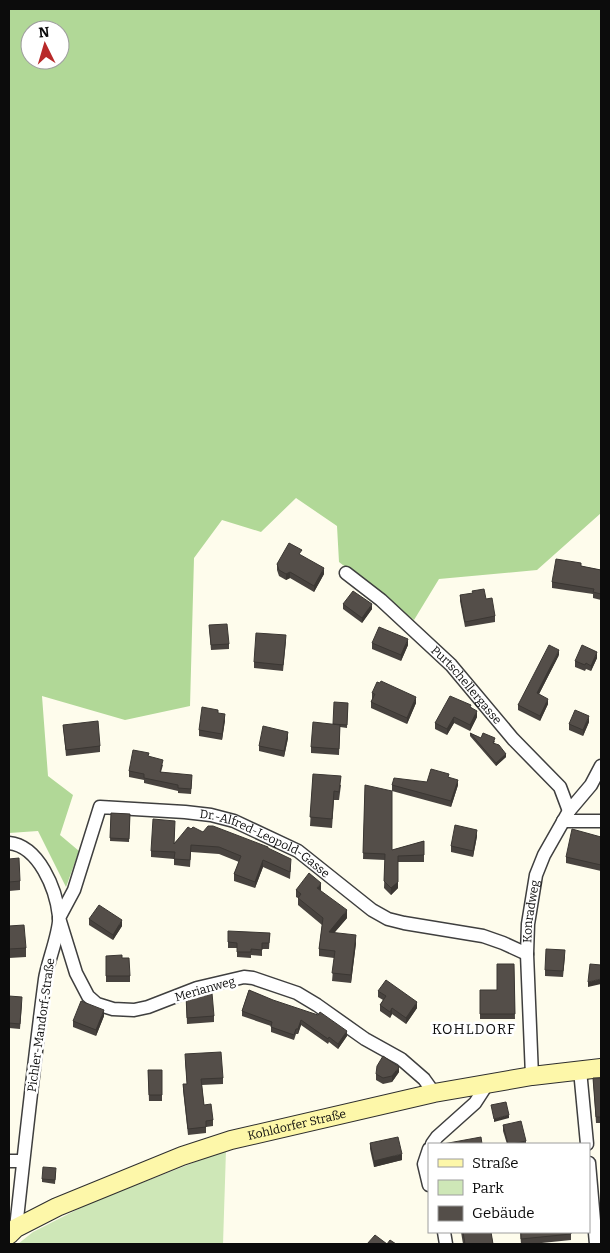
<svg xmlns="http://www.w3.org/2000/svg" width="610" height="1253" font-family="Bitter,serif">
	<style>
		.green { fill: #cee7b7 }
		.forest { fill: #b1d897; fill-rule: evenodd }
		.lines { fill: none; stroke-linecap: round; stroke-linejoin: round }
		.street-casing { stroke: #3f3f3f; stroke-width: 15 }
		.secondary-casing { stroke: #2e2e2e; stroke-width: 20 }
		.street { stroke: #fff; stroke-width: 12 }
		.secondary { stroke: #fdf7a9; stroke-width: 18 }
		.wall { fill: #48433f }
		.shaded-wall { fill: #3b3733 }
		.building { fill: #544e49; stroke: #3b3733 }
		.labels { text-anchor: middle; stroke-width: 5; stroke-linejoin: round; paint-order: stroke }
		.street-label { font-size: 12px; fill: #0c0c0c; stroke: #fff }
		.neighbourhood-label { font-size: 14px; letter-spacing: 1px; fill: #0c0c0c; stroke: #fff }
	</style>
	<rect width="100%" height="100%" fill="#fefcec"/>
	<path class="green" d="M 226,1150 L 223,1244 L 18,1244 L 33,1232 L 90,1203 Z"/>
	<path class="forest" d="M 9,9 L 601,9 L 601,513 L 537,570 L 439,579 L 414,620 L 339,562 L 337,526 L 296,498 L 261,532 L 222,520 L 194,558 L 190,706 L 125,720 L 42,696 L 48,776 L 73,795 L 60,835 L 79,851 L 66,887 L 38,831 L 9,833 ZM 30,30 L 60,30 L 60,60 L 30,60 Z"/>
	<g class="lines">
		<g class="street-casing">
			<g id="street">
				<path id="s1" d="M 346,573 L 381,600 L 451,665 L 513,739 L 560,787 L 569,811"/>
				<path d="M 563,821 L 601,821"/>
				<path d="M 9,843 C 39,846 56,889 59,916 C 61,929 47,964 45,979 C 34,1062 25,1145 16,1228"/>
				<path d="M 580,1070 L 587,1144"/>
				<path id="s2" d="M 532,1076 L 527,954 L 528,924 L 536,875 L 544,855 L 569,811 L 591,785 L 601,766"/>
				<path id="s3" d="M 434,1093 L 424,1079 L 401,1059 L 365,1039 L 317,1005 L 297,993 L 253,978 L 244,977 L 197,988 L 148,1007 L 134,1010 L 113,1009 L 97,1004 L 88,996 L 76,973 L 59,918 L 74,890 L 100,807 L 185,812 L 211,815 L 234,821 L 298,851 L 372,910 L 388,919 L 404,923 L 483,936 L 503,943 L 527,954"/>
				<path d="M 432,1144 L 437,1137 L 475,1103 L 488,1083"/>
				<path d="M 429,1149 L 424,1164 L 429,1185"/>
				<path d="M 9,1161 L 22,1161"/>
				<path d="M 589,1163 L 596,1244"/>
				<path d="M 444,1232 L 446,1244"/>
			</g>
		</g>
		<g class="secondary-casing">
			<g id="secondary">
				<path id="s4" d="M 9,1235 L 16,1228 L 57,1207 L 182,1156 L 231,1140 L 434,1093 L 532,1076 L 601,1068"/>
			</g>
		</g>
		<use href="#street" class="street"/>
		<use href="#secondary" class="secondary"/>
	</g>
	<g class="wall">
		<path d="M 302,556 L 324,574 L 314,592 L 290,578 L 286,580 L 279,576 L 277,570 L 277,564 Z"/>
		<path d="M 581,566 L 601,570 L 601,600 L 593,598 L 593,594 L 552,588 L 552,582 Z"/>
		<path d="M 460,595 L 486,599 L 495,616 L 495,622 L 465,627 L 460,601 Z"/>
		<path d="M 343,604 L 372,609 L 362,623 L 343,609 Z"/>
		<path d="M 209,625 L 229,644 L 229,649 L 211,650 Z"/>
		<path d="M 286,641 L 283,671 L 254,668 L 254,662 Z"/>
		<path d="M 372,643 L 408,645 L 401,661 L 372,649 Z"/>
		<path d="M 559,655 L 539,694 L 548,704 L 540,721 L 518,710 L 518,705 Z"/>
		<path d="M 597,658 L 591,671 L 586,669 L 585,671 L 575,667 L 575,661 Z"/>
		<path d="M 372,693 L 416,703 L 407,724 L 371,708 L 371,702 L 372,699 Z"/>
		<path d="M 348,703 L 347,728 L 340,727 L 339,755 L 311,753 L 311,747 L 333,724 Z"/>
		<path d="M 471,707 L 477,717 L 470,731 L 454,723 L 447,735 L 435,729 L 435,723 Z"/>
		<path d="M 225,720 L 222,740 L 199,736 L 199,730 Z"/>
		<path d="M 589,722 L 583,736 L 569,730 L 569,724 Z"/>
		<path d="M 63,725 L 100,746 L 100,752 L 66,756 Z"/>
		<path d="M 470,733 L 481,738 L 495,741 L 494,743 L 506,757 L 496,766 L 470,736 Z"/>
		<path d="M 288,738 L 284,757 L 259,751 L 259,746 Z"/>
		<path d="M 149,757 L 163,765 L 161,772 L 192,780 L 191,794 L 178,793 L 178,791 L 144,783 L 144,780 L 129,777 L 129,771 Z"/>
		<path d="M 313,774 L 341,785 L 339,800 L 334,800 L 332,828 L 310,826 Z"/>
		<path d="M 449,777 L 458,785 L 451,807 L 392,791 L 392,785 L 427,782 Z"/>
		<path d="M 365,785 L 392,850 L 424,841 L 424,862 L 398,862 L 398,888 L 391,895 L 384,888 L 385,860 L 363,859 Z"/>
		<path d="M 111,813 L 130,814 L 129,842 L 110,841 Z"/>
		<path d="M 175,827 L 174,843 L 191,829 L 268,849 L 291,865 L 290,879 L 263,867 L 255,888 L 234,881 L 234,874 L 239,862 L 219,854 L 191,852 L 190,867 L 174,865 L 174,859 L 151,857 L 151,851 Z"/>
		<path d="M 477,836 L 473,857 L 451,852 L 451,846 Z"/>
		<path d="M 601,837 L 601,871 L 566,863 L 566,857 Z"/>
		<path d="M 9,859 L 20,881 L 20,890 L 9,891 Z"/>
		<path d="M 296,890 L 321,891 L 347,918 L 334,933 L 356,943 L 351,983 L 332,981 L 334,958 L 319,956 L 319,949 L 322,925 L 298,905 L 298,898 L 296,897 Z"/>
		<path d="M 89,919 L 122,926 L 113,940 L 89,925 Z"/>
		<path d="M 9,926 L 26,948 L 26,957 L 9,958 Z"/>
		<path d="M 270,933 L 269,949 L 262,949 L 262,956 L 251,955 L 251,958 L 237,957 L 237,948 L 228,948 L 228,942 Z"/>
		<path d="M 106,956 L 122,958 L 130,976 L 130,982 L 106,982 Z"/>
		<path d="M 565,956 L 563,977 L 545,976 L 545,970 Z"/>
		<path d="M 514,964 L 515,1019 L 480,1019 L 480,990 L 497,990 Z"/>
		<path d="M 249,990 L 347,1036 L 338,1049 L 329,1042 L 328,1044 L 301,1025 L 298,1034 L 296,1034 L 294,1040 L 271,1032 L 271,1026 L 242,1016 L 242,1011 Z"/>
		<path d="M 378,991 L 417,1008 L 406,1024 L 392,1014 L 390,1018 L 380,1011 L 380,1005 L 383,1000 L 378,997 Z"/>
		<path d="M 186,995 L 214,1016 L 214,1022 L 187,1024 Z"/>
		<path d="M 9,996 L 22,1003 L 20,1029 L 9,1028 Z"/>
		<path d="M 104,1016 L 96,1036 L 73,1027 L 73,1021 Z"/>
		<path d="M 185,1060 L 223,1078 L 223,1084 L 202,1085 L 204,1105 L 213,1120 L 213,1126 L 206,1127 L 206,1133 L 188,1135 L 183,1090 L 183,1084 L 187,1084 Z"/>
		<path d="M 148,1070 L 162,1070 L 162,1101 L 149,1101 Z"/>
		<path d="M 399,1072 L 392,1082 L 383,1084 L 376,1080 L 376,1074 Z"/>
		<path d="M 593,1078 L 601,1078 L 601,1123 L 596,1123 Z"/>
		<path d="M 503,1125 L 526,1144 L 507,1144 L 503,1131 Z"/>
		<path d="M 370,1143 L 402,1160 L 374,1167 L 370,1149 Z"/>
		<path d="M 56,1171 L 55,1184 L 42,1182 L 42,1179 Z"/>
		<path d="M 461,1232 L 491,1232 L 493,1244 L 463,1244 Z"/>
		<path d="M 520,1232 L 571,1232 L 571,1240 L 532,1244 L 521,1244 Z"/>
	</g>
	<g class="shaded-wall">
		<path d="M 324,568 L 324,574 L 314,592 L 314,586 Z"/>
		<path d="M 290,572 L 290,578 L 286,580 L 286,574 Z"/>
		<path d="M 372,604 L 372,609 L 362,623 L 362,618 Z"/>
		<path d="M 408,639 L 408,645 L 401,661 L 401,655 Z"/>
		<path d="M 559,650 L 559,655 L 537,698 L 537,693 Z"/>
		<path d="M 597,652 L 597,658 L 591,671 L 591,666 Z"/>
		<path d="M 416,697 L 416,703 L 407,724 L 407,718 Z"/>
		<path d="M 548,699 L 548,704 L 540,721 L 540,716 Z"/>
		<path d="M 477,711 L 477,717 L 470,731 L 470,725 Z"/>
		<path d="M 225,714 L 225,720 L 222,740 L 222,734 Z"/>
		<path d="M 589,716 L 589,722 L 583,736 L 583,730 Z"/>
		<path d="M 454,717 L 454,723 L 447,735 L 447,729 Z"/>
		<path d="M 288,732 L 288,738 L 284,757 L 284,751 Z"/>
		<path d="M 506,754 L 506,757 L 496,766 L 496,763 Z"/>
		<path d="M 458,780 L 458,785 L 451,807 L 451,801 Z"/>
		<path d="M 477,830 L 477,836 L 473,857 L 473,851 Z"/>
		<path d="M 398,856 L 398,888 L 391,895 L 391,888 Z"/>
		<path d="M 263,860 L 263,867 L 255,888 L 255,882 Z"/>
		<path d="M 321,883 L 321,891 L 317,895 L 317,888 Z"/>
		<path d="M 347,910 L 347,918 L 329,939 L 329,932 Z"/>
		<path d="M 122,920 L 122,926 L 113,940 L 113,935 Z"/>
		<path d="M 356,935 L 356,943 L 351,983 L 351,975 Z"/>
		<path d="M 601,979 L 601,984 L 588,987 L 588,982 Z"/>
		<path d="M 417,1002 L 417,1008 L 406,1024 L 406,1018 Z"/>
		<path d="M 392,1008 L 392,1014 L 390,1018 L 390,1012 Z"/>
		<path d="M 104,1010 L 104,1016 L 96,1036 L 96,1030 Z"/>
		<path d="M 301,1020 L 301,1025 L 298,1034 L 298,1029 Z"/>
		<path d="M 347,1031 L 347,1036 L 338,1049 L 338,1044 Z"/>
		<path d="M 399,1067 L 399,1072 L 392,1082 L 392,1076 Z"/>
		<path d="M 509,1115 L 509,1118 L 494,1122 L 494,1119 Z"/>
		<path d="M 526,1141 L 526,1144 L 512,1144 Z"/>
		<path d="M 402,1154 L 402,1160 L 374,1167 L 374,1161 Z"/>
	</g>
	<g class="building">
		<path d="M 289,543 L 302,550 L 299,554 L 324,568 L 314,586 L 290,572 L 286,574 L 279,570 L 277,564 Z"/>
		<path d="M 556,559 L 581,563 L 581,566 L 601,570 L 601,594 L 593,592 L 594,589 L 552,582 Z"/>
		<path d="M 484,589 L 486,599 L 492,598 L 495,616 L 465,622 L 460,595 L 473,593 L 472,591 Z"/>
		<path d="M 353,591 L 372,604 L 362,618 L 343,604 Z"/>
		<path d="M 227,624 L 229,644 L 211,645 L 209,625 Z"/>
		<path d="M 379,627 L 408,639 L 401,655 L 372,643 Z"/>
		<path d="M 256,633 L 286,635 L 283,665 L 254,662 Z"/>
		<path d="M 549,645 L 559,650 L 537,693 L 548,699 L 540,716 L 518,705 Z"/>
		<path d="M 582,645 L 597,652 L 591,666 L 586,663 L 585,665 L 575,661 Z"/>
		<path d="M 381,681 L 416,697 L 407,718 L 371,702 L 375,694 L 372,693 L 377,682 L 380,683 Z"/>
		<path d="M 450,696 L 471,705 L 470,707 L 477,711 L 470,725 L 454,717 L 447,729 L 435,723 Z"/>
		<path d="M 334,702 L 348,703 L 347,725 L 333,724 Z"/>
		<path d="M 202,707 L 218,710 L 218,713 L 225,714 L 222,734 L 199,730 Z"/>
		<path d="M 575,710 L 589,716 L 583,730 L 569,724 Z"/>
		<path d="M 98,721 L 100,746 L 66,750 L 63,725 Z"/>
		<path d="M 313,722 L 340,725 L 339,749 L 311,747 Z"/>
		<path d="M 263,726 L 288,732 L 284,751 L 259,746 Z"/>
		<path d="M 470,733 L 481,738 L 483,733 L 495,738 L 493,743 L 499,745 L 506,754 L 496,763 Z"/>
		<path d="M 133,750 L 149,753 L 148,756 L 163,760 L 160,772 L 192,775 L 191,789 L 178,788 L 178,785 L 144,778 L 144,774 L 129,771 Z"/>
		<path d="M 431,769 L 449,774 L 448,777 L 458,780 L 451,801 L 392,785 L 394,778 L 427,782 Z"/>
		<path d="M 313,774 L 341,776 L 339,792 L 334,791 L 332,819 L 310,817 Z"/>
		<path d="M 365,785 L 392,791 L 392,850 L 424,841 L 424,855 L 398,856 L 398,882 L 391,888 L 384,881 L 385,854 L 363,853 Z"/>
		<path d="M 111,813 L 130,814 L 129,839 L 110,838 Z"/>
		<path d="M 153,819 L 175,821 L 174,844 L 188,827 L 191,829 L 193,827 L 203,832 L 208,826 L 213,826 L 268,847 L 268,848 L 291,859 L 290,872 L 263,860 L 255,882 L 234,874 L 241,856 L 219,847 L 191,845 L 190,860 L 174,859 L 175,852 L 151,851 Z"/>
		<path d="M 455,825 L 477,830 L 473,851 L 451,846 Z"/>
		<path d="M 572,829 L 601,837 L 601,865 L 566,857 Z"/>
		<path d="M 19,858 L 20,881 L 9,882 L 9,859 Z"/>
		<path d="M 309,873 L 321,883 L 317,888 L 347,910 L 329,932 L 356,935 L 351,975 L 332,973 L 335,951 L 319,949 L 323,918 L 298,898 L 301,894 L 296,890 Z"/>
		<path d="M 99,905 L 122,920 L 113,935 L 89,919 Z"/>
		<path d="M 24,925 L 26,948 L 9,949 L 9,926 Z"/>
		<path d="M 228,931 L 270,933 L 269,943 L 262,943 L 262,950 L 251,949 L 251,952 L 237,952 L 237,943 L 228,942 Z"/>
		<path d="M 546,949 L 565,950 L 563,971 L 545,970 Z"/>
		<path d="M 122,955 L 122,958 L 129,958 L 130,976 L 106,976 L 106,956 Z"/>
		<path d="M 497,964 L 514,964 L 515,1014 L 480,1014 L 480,990 L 497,990 Z"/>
		<path d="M 590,964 L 601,965 L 601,979 L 588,982 Z"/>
		<path d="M 386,980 L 417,1002 L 406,1018 L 392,1008 L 390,1012 L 380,1005 L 386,996 L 378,991 Z"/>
		<path d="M 249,990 L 273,1000 L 318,1015 L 320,1012 L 347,1031 L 338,1044 L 329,1037 L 328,1039 L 301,1020 L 298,1029 L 296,1029 L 294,1035 L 271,1027 L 272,1022 L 242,1011 Z"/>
		<path d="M 212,993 L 214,1016 L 187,1018 L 186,995 Z"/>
		<path d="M 9,996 L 22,997 L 20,1024 L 9,1023 Z"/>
		<path d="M 81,1001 L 104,1010 L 96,1030 L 73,1021 Z"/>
		<path d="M 221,1052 L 223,1078 L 201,1079 L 204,1105 L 211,1104 L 213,1120 L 206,1121 L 206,1127 L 188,1129 L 183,1084 L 187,1084 L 185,1054 Z"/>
		<path d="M 383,1056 L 399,1067 L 392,1076 L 383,1078 L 376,1074 L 377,1066 Z"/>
		<path d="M 148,1070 L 162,1070 L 162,1095 L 149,1095 Z"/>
		<path d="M 593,1078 L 601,1078 L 601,1117 L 596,1117 Z"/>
		<path d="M 506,1102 L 509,1115 L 494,1119 L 491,1105 Z"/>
		<path d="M 521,1121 L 526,1141 L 512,1144 L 508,1144 L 503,1125 Z"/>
		<path d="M 398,1137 L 402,1154 L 374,1161 L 370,1143 Z"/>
		<path d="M 481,1137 L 482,1144 L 443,1144 Z"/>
		<path d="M 43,1167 L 56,1168 L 55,1180 L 42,1179 Z"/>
		<path d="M 463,1232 L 491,1232 L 493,1244 L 465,1244 Z"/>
		<path d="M 521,1232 L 571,1232 L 571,1234 L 521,1239 Z"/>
		<path d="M 375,1235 L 387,1244 L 390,1240 L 396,1244 L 367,1244 Z"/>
	</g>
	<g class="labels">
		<g class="street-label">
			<text dy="4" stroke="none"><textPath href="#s1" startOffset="165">Purtschellergasse</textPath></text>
			<text dy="4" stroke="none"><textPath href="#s3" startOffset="766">Dr.-Alfred-Leopold-Gasse</textPath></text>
			<text dy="4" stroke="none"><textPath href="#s2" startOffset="165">Konradweg</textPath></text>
			<text transform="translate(205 989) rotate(-16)" y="4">Merianweg</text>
			<text transform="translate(41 1025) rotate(-82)" y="4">Pichler-Mandorf-Straße</text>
			<text dy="4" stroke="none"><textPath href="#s4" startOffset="310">Kohldorfer Straße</textPath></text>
		</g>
		<g class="neighbourhood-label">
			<text x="474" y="1034">KOHLDORF</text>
		</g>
	</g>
	<rect width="610" height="1253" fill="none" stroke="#0c0c0c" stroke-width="20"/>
	<rect x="428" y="1143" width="162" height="90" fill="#ffffff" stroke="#9e9e9e"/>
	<rect x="438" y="1159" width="25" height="8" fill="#fdf7a9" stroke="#9e9e9e"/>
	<text x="472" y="1168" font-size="15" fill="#0c0c0c">Straße</text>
	<rect x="438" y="1180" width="25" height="15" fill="#cee7b7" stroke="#9e9e9e"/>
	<text x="472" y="1193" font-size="15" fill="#0c0c0c">Park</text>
	<rect x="438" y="1206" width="25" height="15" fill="#544e49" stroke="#9e9e9e"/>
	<text x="472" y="1218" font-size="15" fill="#0c0c0c">Gebäude</text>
	<g transform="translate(45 45) rotate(355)"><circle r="24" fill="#ffffff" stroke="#9e9e9e"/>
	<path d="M0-4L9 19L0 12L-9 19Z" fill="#b82929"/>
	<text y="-8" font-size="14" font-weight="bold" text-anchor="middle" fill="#0c0c0c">N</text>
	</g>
</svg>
